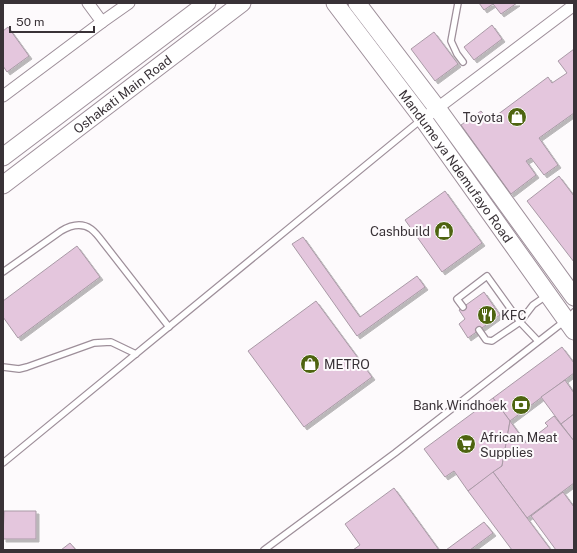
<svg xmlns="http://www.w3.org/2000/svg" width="577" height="553" font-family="'Public Sans',sans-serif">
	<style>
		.building { fill: #e4c6dd; stroke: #a99aa6; filter: url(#shadow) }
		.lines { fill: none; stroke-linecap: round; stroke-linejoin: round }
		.lane-casing { stroke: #9e8f9a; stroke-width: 8 }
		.street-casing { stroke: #9e8f9a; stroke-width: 13 }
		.primary-casing { stroke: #9e8f9a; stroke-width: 19 }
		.lane { stroke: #fff; stroke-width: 5.5 }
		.street { stroke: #fff; stroke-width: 11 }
		.primary { stroke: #fff; stroke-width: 17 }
		.labels { text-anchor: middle; stroke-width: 4; stroke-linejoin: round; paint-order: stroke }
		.street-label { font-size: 13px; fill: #393237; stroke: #fdfafc }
		.poi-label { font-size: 13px; fill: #393237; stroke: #fdfafc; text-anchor: end }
	</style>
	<defs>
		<filter id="shadow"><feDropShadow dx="3" dy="3" stdDeviation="0" flood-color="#0004"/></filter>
	</defs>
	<rect width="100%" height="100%" fill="#fdfafc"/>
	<g class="building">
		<path d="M 479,3 L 517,3 L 501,14 L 493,4 L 484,10 Z"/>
		<path d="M 492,25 L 502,39 L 474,60 L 464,47 Z"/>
		<path d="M 8,27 L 29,56 L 7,72 L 3,66 L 3,31 Z"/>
		<path d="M 434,32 L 458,64 L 435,81 L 411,49 Z"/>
		<path d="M 574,49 L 574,113 L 539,138 L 558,165 L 544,175 L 531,158 L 526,161 L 536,175 L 511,194 L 461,125 L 481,111 L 489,121 L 548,77 L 552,83 L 567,73 L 558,61 Z"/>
		<path d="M 559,176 L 574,196 L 574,262 L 527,201 Z"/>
		<path d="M 445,191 L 482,243 L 442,272 L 405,220 Z"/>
		<path d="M 303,237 L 360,317 L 417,276 L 425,287 L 357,336 L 292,244 Z"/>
		<path d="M 77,246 L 100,277 L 18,338 L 3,317 L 3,301 Z"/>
		<path d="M 484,292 L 500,315 L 468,338 L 459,324 L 465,319 L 459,310 Z"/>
		<path d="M 316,301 L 372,377 L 304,427 L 248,351 Z"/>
		<path d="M 562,347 L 574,363 L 574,373 L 510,421 L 493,398 Z"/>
		<path d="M 565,380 L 574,393 L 574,414 L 561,424 L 541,397 Z"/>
		<path d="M 493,398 L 510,421 L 502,466 L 468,491 L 454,471 L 445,477 L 424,449 Z"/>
		<path d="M 574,414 L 574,441 L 561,424 Z"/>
		<path d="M 554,416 L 574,441 L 574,483 L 527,518 L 493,472 L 502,466 L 510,421 L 526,443 L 548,426 L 545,423 Z"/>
		<path d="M 493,472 L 527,518 L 551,550 L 512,550 L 468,491 Z"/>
		<path d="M 394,488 L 439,550 L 353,550 L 360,545 L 345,524 Z"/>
		<path d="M 563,492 L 574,507 L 574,550 L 556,550 L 531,516 Z"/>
		<path d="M 4,511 L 36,511 L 36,539 L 3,539 Z"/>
		<path d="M 484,522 L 493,533 L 470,550 L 446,550 Z"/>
		<path d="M 70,543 L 76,550 L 61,550 Z"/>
	</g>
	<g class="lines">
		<g class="lane-casing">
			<g id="lane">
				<path d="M 458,3 L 451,41 L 457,54 L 463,62"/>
				<path d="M 3,272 L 61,231 C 71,225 81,222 91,229 C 95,232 99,237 102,241 L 169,327"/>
				<path d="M 463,307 L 457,299 L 487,276 L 520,322 L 538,341"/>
				<path d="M 479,330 L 486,340 L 492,341 L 520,322 L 533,305 L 546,296"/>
				<path d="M 3,367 L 19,369 L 27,367 L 94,343 L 111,342 L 136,354"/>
				<path d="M 3,463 L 422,119"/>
				<path d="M 264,550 L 395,453 L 566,320 L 574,312"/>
			</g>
		</g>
		<g class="street-casing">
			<g id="street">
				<path d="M 102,22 L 129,3"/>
				<path d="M 3,96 L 102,22 L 88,3"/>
				<path d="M 423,119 L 574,5"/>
			</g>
		</g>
		<g class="primary-casing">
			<g id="primary">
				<path id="s1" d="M 335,3 L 423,119 L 574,331"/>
				<path d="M 357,3 L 437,108 L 574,297"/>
				<path d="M 3,157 L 207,3"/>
				<path id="s2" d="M 3,185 L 242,3"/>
			</g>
		</g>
		<use href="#lane" class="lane"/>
		<use href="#street" class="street"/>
		<use href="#primary" class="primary"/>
	</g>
	<defs>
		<g id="shop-disc" transform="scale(1)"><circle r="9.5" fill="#4e6410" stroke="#fdfafc"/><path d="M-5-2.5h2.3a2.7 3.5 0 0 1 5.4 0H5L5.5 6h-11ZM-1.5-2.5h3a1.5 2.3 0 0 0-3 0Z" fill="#fff"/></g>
		<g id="restaurant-disc" transform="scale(1)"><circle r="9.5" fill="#4e6410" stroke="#fdfafc"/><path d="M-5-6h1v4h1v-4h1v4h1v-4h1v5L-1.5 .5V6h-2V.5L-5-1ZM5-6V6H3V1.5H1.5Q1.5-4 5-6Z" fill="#fff"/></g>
		<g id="bank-disc" transform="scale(1)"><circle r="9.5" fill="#4e6410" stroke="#fdfafc"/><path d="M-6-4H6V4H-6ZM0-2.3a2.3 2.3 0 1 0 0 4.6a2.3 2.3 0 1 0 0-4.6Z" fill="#fff"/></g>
		<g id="supermarket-disc" transform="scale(1)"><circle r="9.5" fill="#4e6410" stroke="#fdfafc"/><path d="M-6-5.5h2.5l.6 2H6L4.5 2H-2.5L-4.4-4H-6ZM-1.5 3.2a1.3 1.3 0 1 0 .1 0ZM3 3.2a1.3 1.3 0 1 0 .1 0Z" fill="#fff"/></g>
	</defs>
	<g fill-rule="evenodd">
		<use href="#shop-disc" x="517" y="117"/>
		<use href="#shop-disc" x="444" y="231"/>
		<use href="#restaurant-disc" x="487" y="315"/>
		<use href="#shop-disc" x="310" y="364"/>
		<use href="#bank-disc" x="521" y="405"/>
		<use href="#supermarket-disc" x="466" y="444"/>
	</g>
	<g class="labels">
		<g class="street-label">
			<text dy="5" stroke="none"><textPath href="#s2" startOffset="150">Oshakati Main Road</textPath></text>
			<text dy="5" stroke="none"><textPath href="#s1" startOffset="203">Mandume ya Ndemufayo Road</textPath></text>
		</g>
		<g class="poi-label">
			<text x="503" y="122">Toyota</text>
			<text x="430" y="236">Cashbuild</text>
			<text x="501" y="320" text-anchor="start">KFC</text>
			<text x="324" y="369" text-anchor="start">METRO</text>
			<text x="507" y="410">Bank Windhoek</text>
			<text x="480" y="442" text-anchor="start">African Meat<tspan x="480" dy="15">Supplies</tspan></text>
		</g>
	</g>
	<rect width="577" height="553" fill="none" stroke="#393237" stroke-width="8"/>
	<path d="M10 26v6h84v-6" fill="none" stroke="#393237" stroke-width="2"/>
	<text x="16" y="26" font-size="12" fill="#393237" stroke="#fdfafc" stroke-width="3" paint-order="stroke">50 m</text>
</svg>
